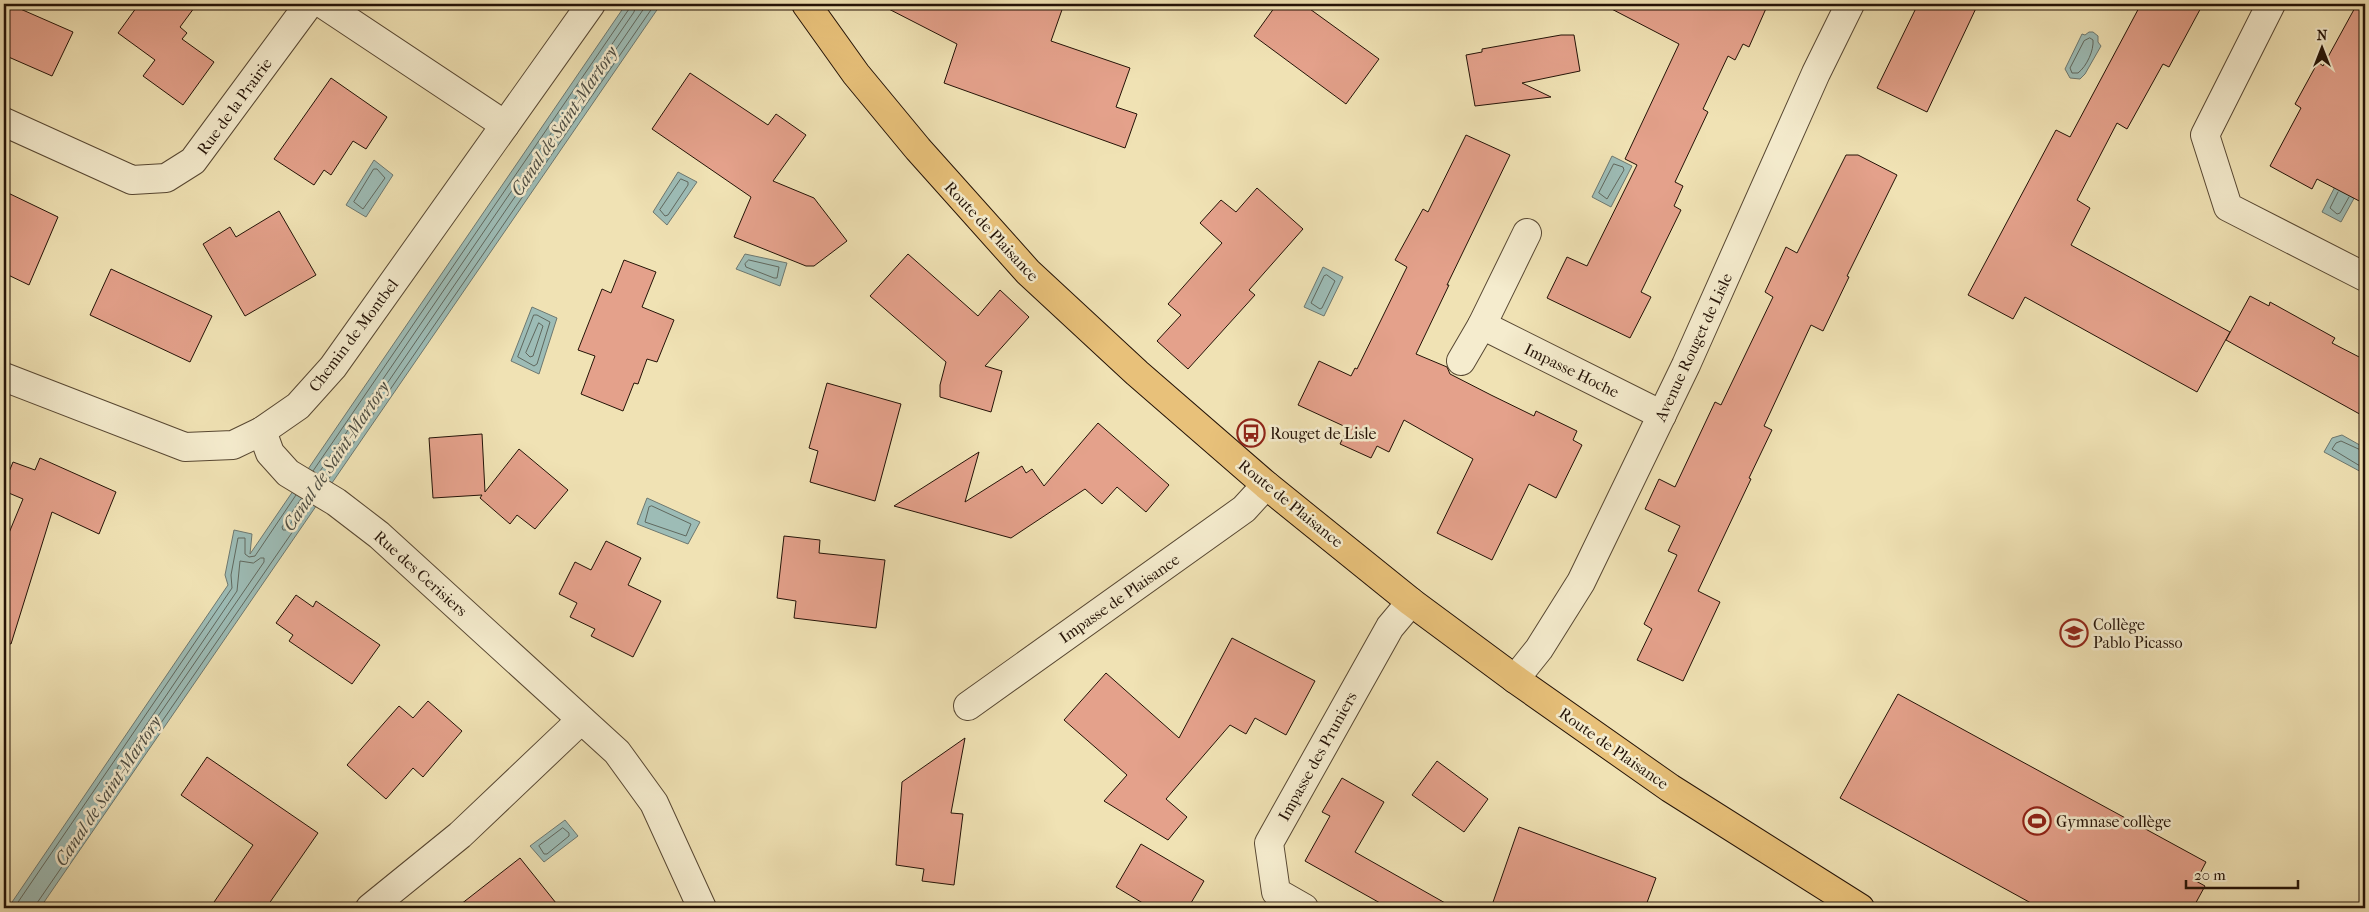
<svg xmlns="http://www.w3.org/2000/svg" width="2369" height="912" font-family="'IM FELL French Canon',serif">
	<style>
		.water { fill: #9dbcb6; stroke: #6d7870 }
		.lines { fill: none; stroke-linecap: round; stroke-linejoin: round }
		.shore { stroke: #60685e; stroke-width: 1 }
		.building { fill: #e4a18b; stroke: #241307 }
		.minor-casing { stroke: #574732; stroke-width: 30 }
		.major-casing { stroke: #241307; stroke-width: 30 }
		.minor { stroke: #f5ecce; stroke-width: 28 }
		.major { stroke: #e8c17a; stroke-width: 28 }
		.labels { text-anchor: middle; stroke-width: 5; stroke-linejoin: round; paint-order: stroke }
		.street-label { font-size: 16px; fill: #241307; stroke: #f5ecce }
		.poi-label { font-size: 16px; fill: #241307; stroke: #f5ecce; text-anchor: start }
		.water-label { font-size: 18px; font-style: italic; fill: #4e4e44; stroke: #f5ecce }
	</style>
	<rect width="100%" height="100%" fill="#f0e2b4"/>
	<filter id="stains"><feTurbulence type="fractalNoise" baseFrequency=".004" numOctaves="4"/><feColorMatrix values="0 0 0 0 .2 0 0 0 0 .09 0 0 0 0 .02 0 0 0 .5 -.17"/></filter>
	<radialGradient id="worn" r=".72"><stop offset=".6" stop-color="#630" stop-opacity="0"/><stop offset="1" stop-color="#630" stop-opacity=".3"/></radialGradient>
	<g class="water">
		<path d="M 626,4 L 661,4 L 40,908 L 8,908 L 228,585 L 225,575 L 234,530 L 252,534 L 250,554 Z"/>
		<path d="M 2089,32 L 2093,32 L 2098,36 L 2098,42 L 2101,46 L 2085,74 L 2080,79 L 2070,78 L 2065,69 L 2082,34 L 2085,35 Z"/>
		<path d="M 1612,156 L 1632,166 L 1611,207 L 1592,197 Z"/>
		<path d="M 374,160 L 393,175 L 366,217 L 346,205 Z"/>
		<path d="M 2343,171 L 2363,182 L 2341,222 L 2322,212 Z"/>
		<path d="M 678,172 L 697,182 L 667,225 L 653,212 Z"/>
		<path d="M 745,254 L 787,263 L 780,286 L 736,269 Z"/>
		<path d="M 1323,267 L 1343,277 L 1324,316 L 1304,307 Z"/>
		<path d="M 532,307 L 557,318 L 539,374 L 511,361 Z"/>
		<path d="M 2342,435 L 2365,448 L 2365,474 L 2324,452 L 2332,438 Z"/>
		<path d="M 647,498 L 700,522 L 688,544 L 637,524 Z"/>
		<path d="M 565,820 L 578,836 L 544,862 L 530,846 Z"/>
	</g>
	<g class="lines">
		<g class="shore">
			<path d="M 2090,38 L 2093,40 C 2094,50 2087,66 2078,73 L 2072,73 L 2070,68 L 2084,41 Z"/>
			<path d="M 1614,164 L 1623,167 L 1624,170 L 1607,199 L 1599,193 Z"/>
			<path d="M 374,169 L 377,169 L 385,178 L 363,209 L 354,202 Z"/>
			<path d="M 681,179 L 688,182 L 688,185 L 668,215 L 665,216 L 660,210 Z"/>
			<path d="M 2338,192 L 2330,208 L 2337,214 L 2340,213 L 2349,197"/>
			<path d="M 749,260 L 779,267 L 777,278 L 774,278 L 746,267 L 745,264 Z"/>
			<path d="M 1327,275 L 1335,281 L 1322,308 L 1320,309 L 1311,303 L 1324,276 Z"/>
			<path d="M 534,315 L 537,315 L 550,322 L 537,364 L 534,366 L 518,357 Z"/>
			<path d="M 539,323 L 543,326 L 533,356 L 530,357 L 526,353 Z"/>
			<path d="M 2365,452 L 2341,441 L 2336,443 L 2332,449 L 2365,469"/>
			<path d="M 313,471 L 629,9 L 630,4"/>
			<path d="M 318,474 L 634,12 L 636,4"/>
			<path d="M 323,477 L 647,4"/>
			<path d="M 328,480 L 655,4"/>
			<path d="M 301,499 L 282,527 L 283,530 L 286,530 L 306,501"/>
			<path d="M 652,506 L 691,524 L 686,536 L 645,522 L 649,507 Z"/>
			<path d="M 261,558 L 264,558 L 264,562 L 121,770 L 118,771 L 117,768 L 237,591 L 240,561 L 253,563 Z"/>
			<path d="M 563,828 L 569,833 L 569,836 L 547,854 L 544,854 L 539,846 Z"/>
			<path d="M 14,908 L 232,588 L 231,575 L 238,538 L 245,538 L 245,554 L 249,557 L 255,556 L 296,495"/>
			<path d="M 36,908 L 37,903 L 311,505"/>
		</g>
	</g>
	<g class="building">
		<path d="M 4,4 L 9,4 L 73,32 L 52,76 L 4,55 Z"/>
		<path d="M 139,4 L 197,4 L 180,27 L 187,33 L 182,39 L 214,62 L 183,105 L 143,76 L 155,60 L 118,33 Z"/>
		<path d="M 879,4 L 1064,4 L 1051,41 L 1130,68 L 1116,107 L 1137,114 L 1125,148 L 944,83 L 957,44 Z"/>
		<path d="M 1277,4 L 1303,4 L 1379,59 L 1346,104 L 1254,36 Z"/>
		<path d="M 1602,4 L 1768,4 L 1749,47 L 1743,44 L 1735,60 L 1728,56 L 1703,109 L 1708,112 L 1675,182 L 1683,186 L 1674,206 L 1681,210 L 1641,292 L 1651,297 L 1630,338 L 1547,298 L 1567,257 L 1587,266 L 1637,165 L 1625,159 L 1679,44 Z"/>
		<path d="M 1918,4 L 1978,4 L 1927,112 L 1877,88 Z"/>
		<path d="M 2141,4 L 2203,4 L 2169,67 L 2163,64 L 2127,129 L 2117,123 L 2077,200 L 2090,208 L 2071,245 L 2230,332 L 2197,392 L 2025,297 L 2013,319 L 1968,295 L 2056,130 L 2070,137 Z"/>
		<path d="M 2357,4 L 2365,4 L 2365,204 L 2317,179 L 2312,189 L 2270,166 L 2301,108 L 2295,104 L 2318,62 L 2323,66 Z"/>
		<path d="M 1561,35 L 1574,35 L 1580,71 L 1522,83 L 1551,97 L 1475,106 L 1466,55 L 1482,52 L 1482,49 Z"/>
		<path d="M 690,73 L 768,125 L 776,114 L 806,135 L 773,181 L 814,198 L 847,241 L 814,266 L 806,266 L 734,237 L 751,197 L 652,129 Z"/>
		<path d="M 331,78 L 387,117 L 366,149 L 353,141 L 331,175 L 324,170 L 314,185 L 274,159 Z"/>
		<path d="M 1466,135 L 1510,155 L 1447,285 L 1449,285 L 1416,354 L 1447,367 L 1450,374 L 1491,395 L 1534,416 L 1536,411 L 1577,431 L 1573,440 L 1582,445 L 1556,498 L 1529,484 L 1492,560 L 1437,533 L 1473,459 L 1404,420 L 1389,452 L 1377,446 L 1371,458 L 1340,444 L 1348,428 L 1298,405 L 1319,361 L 1351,376 L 1355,368 L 1357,369 L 1407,267 L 1395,260 L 1423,209 L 1428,212 Z"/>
		<path d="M 1846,155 L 1858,155 L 1897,175 L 1847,276 L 1849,277 L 1823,331 L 1811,325 L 1764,426 L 1772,430 L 1749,478 L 1751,479 L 1698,591 L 1720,602 L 1683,681 L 1637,660 L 1652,629 L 1644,624 L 1677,555 L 1668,551 L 1680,526 L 1645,509 L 1659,479 L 1675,487 L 1715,402 L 1721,405 L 1773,297 L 1765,292 L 1786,247 L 1797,253 Z"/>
		<path d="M 1257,188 L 1303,229 L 1249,290 L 1255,295 L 1188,369 L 1157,341 L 1181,315 L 1168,304 L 1222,243 L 1200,223 L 1221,200 L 1236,212 Z"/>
		<path d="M 4,191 L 58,217 L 29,285 L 4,273 Z"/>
		<path d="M 279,211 L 316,275 L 245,316 L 203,244 L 230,227 L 236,237 Z"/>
		<path d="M 908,254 L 978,316 L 1000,290 L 1029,317 L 985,366 L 1002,371 L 991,412 L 940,397 L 940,385 L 946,362 L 870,296 Z"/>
		<path d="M 624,260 L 656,272 L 642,307 L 674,320 L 657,362 L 647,359 L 638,384 L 634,383 L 623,411 L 581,394 L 595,356 L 578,350 L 602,289 L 611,293 Z"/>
		<path d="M 111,269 L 212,316 L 190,362 L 90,315 Z"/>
		<path d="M 2250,296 L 2269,306 L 2270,302 L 2335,338 L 2332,343 L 2365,360 L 2365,417 L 2226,340 Z"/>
		<path d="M 827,383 L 901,404 L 875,501 L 810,482 L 818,451 L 809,448 Z"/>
		<path d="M 1098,423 L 1169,485 L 1146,512 L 1117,487 L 1102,504 L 1085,489 L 1011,538 L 894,506 L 979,452 L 965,502 L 1022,466 L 1026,473 L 1032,469 L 1044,486 Z"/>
		<path d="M 482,434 L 485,492 L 519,449 L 568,490 L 535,529 L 517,515 L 510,524 L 480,498 L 482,495 L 433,498 L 429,438 Z"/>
		<path d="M 40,458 L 116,492 L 99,534 L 52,512 L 11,644 L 4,642 L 4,545 L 23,499 L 4,491 L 4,484 L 13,462 L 35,470 Z"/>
		<path d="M 784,536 L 820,540 L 819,553 L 885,560 L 876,628 L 794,618 L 796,601 L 777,598 Z"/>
		<path d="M 606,541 L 641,558 L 628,585 L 661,601 L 633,657 L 591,636 L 595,629 L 570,617 L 577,603 L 559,594 L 575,562 L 591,570 Z"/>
		<path d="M 296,595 L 313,607 L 316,601 L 380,645 L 352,684 L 289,641 L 293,635 L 276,623 Z"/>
		<path d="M 1232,638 L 1315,681 L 1286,735 L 1255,718 L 1246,734 L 1230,725 L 1166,799 L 1187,817 L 1168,840 L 1104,801 L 1127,775 L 1064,720 L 1106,673 L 1179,738 Z"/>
		<path d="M 1898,694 L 2206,862 L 2196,881 L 2205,886 L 2193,908 L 2040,908 L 1840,798 Z"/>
		<path d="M 428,701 L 462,731 L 423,777 L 413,768 L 386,799 L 347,765 L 399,706 L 413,718 Z"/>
		<path d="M 965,738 L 951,813 L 963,814 L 954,885 L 922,881 L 924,869 L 896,865 L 902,782 Z"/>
		<path d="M 207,757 L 318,833 L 266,908 L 210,908 L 253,845 L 181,795 Z"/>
		<path d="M 1437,761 L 1488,799 L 1464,832 L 1412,795 Z"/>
		<path d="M 1342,778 L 1384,802 L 1355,852 L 1454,908 L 1389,908 L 1305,861 L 1330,816 L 1322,812 Z"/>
		<path d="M 1519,827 L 1656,878 L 1645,908 L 1491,908 Z"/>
		<path d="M 1141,844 L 1204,881 L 1188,908 L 1151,908 L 1116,887 Z"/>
		<path d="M 520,858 L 560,908 L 456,908 Z"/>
	</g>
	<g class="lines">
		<g class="minor-casing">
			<g id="minor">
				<path d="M 323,4 L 505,125"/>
				<path d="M 2271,4 L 2205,135 L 2228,207 L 2365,277"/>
				<path d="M 4,122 L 132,180 L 166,178 L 193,161 L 309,4"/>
				<path d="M 1527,233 L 1482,325 L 1662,415"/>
				<path d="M 1461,361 L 1482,325"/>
				<path d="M 4,377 L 185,447 L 233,445 L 262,431 L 298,406 L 333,367 L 591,4"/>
				<path d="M 262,431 L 270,453 L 288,473 L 336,502 L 379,535 L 617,752 L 654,803 L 702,908"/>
				<path d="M 1515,679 L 1539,649 L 1581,582 L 1686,365 L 1816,73 L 1850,4"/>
				<path d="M 968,706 L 1244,509 L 1266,485"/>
				<path d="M 370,908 L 460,835 L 581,720"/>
				<path d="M 1304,908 L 1276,892 L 1269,843 L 1390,627 L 1411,602"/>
			</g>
		</g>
		<g class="major-casing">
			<path id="major" d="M 806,4 L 856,74 L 918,149 L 1028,272 L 1137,373 L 1266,485 L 1411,602 L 1515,679 L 1670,788 L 1860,908"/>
		</g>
		<use href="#minor" class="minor"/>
		<use href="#major" class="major"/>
	</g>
	<defs>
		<g id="bus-ring" transform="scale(1.4375)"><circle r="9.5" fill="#f5ecce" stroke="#8f2418" stroke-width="1.5"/><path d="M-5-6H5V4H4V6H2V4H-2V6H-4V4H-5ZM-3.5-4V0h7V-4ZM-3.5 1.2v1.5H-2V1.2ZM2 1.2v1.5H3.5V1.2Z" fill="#8f2418"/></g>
		<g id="school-ring" transform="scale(1.4375)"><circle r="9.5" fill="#f5ecce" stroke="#8f2418" stroke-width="1.5"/><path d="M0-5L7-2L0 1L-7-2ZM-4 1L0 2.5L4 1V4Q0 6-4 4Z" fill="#8f2418"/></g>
		<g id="stadium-ring" transform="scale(1.4375)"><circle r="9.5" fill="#f5ecce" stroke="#8f2418" stroke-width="1.5"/><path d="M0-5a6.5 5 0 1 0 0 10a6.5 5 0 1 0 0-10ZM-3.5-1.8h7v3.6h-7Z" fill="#8f2418"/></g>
	</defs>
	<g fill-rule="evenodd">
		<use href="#bus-ring" x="1251" y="433"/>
		<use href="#school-ring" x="2074" y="633"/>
		<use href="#stadium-ring" x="2037" y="821"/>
	</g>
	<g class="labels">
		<g class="street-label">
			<text transform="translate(234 106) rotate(-54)" y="6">Rue de la Prairie</text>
			<text transform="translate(992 231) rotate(47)" y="6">Route de Plaisance</text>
			<text transform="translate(353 335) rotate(-53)" y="6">Chemin de Montbel</text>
			<text transform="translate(1693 347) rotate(-65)" y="6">Avenue Rouget de Lisle</text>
			<text transform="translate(1572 370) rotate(26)" y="6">Impasse Hoche</text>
			<text transform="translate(1291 503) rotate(39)" y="6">Route de Plaisance</text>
			<text transform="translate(421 573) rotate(42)" y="6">Rue des Cerisiers</text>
			<text transform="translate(1119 598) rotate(-35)" y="6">Impasse de Plaisance</text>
			<text transform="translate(1614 748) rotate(35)" y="6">Route de Plaisance</text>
			<text transform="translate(1317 756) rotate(-61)" y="6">Impasse des Pruniers</text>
		</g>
		<g class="poi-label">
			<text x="1270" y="439">Rouget de Lisle</text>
			<text x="2093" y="630">Collège<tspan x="2093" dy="18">Pablo Picasso</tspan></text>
			<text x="2056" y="827">Gymnase collège</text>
		</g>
		<g class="water-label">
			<text transform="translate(564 121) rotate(-56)" y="6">Canal de Saint-Martory</text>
			<text transform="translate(336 456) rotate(-56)" y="6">Canal de Saint-Martory</text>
			<text transform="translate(108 791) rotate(-56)" y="6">Canal de Saint-Martory</text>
		</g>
	</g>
	<rect width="2369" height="912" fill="none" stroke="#f0e2b4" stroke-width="20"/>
	<rect x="5" y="5" width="2359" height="902" fill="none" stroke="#241307" stroke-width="2.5"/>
	<rect x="10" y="10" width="2349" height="892" fill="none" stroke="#241307"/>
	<g transform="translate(2322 48)" stroke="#f5ecce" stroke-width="4" paint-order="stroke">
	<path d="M0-4L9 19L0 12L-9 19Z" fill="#241307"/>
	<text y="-8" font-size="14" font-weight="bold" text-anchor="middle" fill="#241307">N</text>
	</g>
	<path d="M2186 880v8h112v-8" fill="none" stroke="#241307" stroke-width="2.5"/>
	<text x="2194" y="880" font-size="15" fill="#241307" stroke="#f5ecce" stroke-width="4" paint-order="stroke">20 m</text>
	<rect width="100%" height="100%" filter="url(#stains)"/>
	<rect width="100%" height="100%" fill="url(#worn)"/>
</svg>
